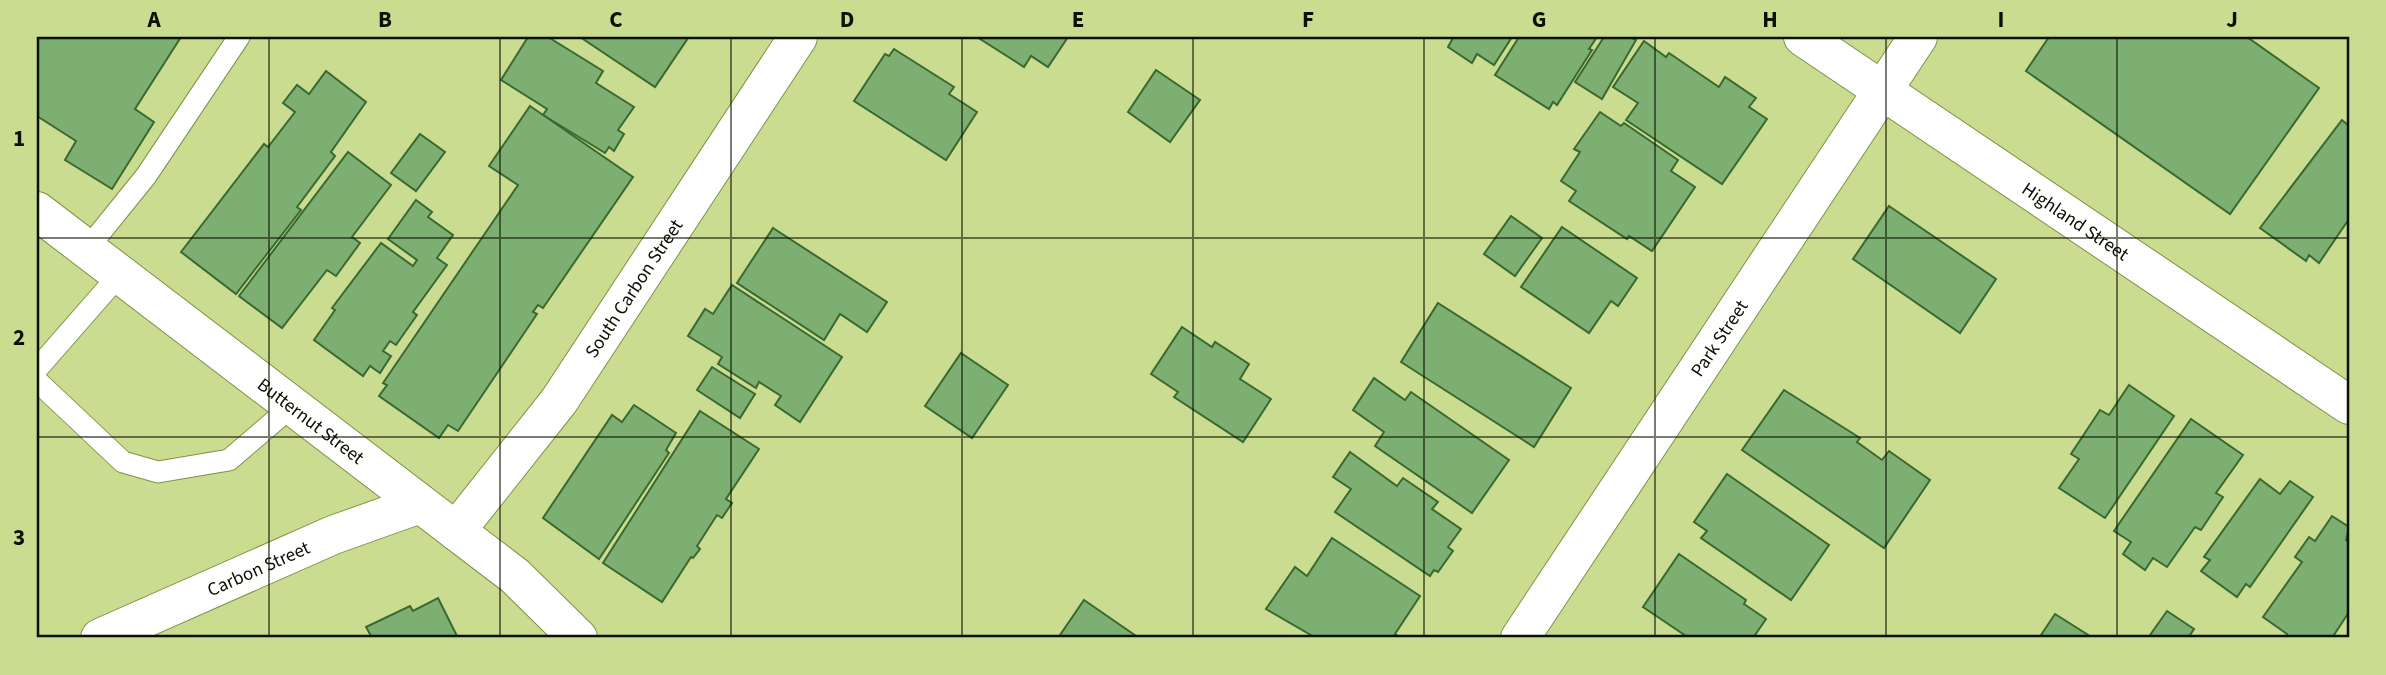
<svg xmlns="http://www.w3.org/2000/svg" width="2386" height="675" font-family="'Source Sans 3',sans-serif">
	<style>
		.building { fill: #7daf72; stroke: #3a6930; stroke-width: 2 }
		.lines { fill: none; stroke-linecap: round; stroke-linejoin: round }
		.service-casing { stroke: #809147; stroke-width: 23 }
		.minor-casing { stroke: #809147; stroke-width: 40 }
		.tertiary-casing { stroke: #809147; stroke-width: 40 }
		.service { stroke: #fff; stroke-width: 21 }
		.minor { stroke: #fff; stroke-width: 38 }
		.tertiary { stroke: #fff; stroke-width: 38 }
		.grid { fill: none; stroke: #0b1000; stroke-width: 2; stroke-opacity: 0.55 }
		.labels { text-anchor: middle; stroke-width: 5; stroke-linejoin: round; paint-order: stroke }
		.street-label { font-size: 19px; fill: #0b1000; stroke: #c9dc90 }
		.neatline { fill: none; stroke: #0b1000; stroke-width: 2.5 }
		.grid-label { font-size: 23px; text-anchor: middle; font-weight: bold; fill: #0b1000 }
	</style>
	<rect width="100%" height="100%" fill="#c9dc90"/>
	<g class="building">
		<path d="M 37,37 L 181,37 L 135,109 L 154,122 L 112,189 L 65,160 L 76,141 L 37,116 Z"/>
		<path d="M 528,37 L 548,37 L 603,71 L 596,83 L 634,107 L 618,130 L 624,134 L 614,151 L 609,147 L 605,153 L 543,115 L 547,109 L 501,80 Z"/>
		<path d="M 580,37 L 687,37 L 688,38 L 655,87 Z"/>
		<path d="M 977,37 L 1068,37 L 1048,67 L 1031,56 L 1024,67 Z"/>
		<path d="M 1451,37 L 1512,37 L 1494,65 L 1477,54 L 1472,63 L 1448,47 L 1453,38 Z"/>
		<path d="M 1519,37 L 1597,37 L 1589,49 L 1592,50 L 1557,105 L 1553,102 L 1549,109 L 1495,75 Z"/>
		<path d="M 1604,37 L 1630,37 L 1636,40 L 1602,99 L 1575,82 Z"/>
		<path d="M 2049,37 L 2247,37 L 2319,88 L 2230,214 L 2026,71 Z"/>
		<path d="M 1644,41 L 1666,57 L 1669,53 L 1719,87 L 1725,77 L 1756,98 L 1749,107 L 1767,119 L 1722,184 L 1626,120 L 1638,103 L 1613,87 Z"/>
		<path d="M 894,49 L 954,87 L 949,94 L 977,112 L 946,160 L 854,101 L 885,54 L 889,56 Z"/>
		<path d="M 1156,70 L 1200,100 L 1170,142 L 1128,112 Z"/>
		<path d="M 326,71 L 366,102 L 331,152 L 335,156 L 297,207 L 301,210 L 236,294 L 181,252 L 264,144 L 268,147 L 295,112 L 283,103 L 297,85 L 309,94 Z"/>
		<path d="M 530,106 L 633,177 L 543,308 L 538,305 L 533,312 L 537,314 L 458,431 L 448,425 L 439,438 L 379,396 L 387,385 L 383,383 L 518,185 L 489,166 Z"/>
		<path d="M 1600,112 L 1621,126 L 1624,123 L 1678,160 L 1671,171 L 1695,187 L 1652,251 L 1629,236 L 1627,239 L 1569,201 L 1576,191 L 1561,181 L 1580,152 L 1574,149 Z"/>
		<path d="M 2342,120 L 2349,126 L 2349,219 L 2319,263 L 2309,255 L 2306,261 L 2260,228 Z"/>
		<path d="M 420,134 L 445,152 L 416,191 L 391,173 Z"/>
		<path d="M 348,152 L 391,185 L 352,237 L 360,243 L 336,276 L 327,270 L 282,328 L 239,296 Z"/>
		<path d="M 416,200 L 432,212 L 428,217 L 453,235 L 437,258 L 447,265 L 413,312 L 417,315 L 396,345 L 390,341 L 383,351 L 391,356 L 380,373 L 370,366 L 363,376 L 314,340 L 335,310 L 332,308 L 381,243 L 413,266 L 417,260 L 388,239 Z"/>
		<path d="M 1889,206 L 1996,279 L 1960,333 L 1853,259 Z"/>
		<path d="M 1511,216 L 1542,238 L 1515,276 L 1484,254 Z"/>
		<path d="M 1562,227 L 1637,278 L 1618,306 L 1611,301 L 1589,333 L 1521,287 Z"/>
		<path d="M 773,228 L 887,302 L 867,332 L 840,314 L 824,340 L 737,283 Z"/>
		<path d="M 732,285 L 842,357 L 800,422 L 775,405 L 781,396 L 759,382 L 756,388 L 718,364 L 722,357 L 688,336 L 705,309 L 713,314 Z"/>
		<path d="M 1438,303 L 1571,388 L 1534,447 L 1401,362 Z"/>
		<path d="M 1182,327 L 1212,347 L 1215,342 L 1249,364 L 1240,379 L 1271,399 L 1243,442 L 1174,397 L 1178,392 L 1151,374 Z"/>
		<path d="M 961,353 L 1008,385 L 972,438 L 925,406 Z"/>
		<path d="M 712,367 L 755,394 L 740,418 L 697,390 Z"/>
		<path d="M 1374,378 L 1405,400 L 1411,392 L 1509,460 L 1472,513 L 1375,446 L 1384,432 L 1353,410 Z"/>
		<path d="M 2129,385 L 2174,416 L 2105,518 L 2059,488 L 2079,459 L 2071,454 L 2100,410 L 2109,415 Z"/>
		<path d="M 1784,390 L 1860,438 L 1857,442 L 1882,460 L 1889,451 L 1930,480 L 1884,548 L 1742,450 Z"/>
		<path d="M 634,405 L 676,433 L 666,450 L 669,453 L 599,559 L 543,518 L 612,415 L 622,422 Z"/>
		<path d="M 700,411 L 759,449 L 726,499 L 732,503 L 722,518 L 717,515 L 697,546 L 700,549 L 693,558 L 691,557 L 662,602 L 603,563 Z"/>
		<path d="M 2191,419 L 2243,455 L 2216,493 L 2223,497 L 2201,530 L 2195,527 L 2167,567 L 2153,558 L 2145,570 L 2123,554 L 2131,542 L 2114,531 Z"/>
		<path d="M 1350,452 L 1397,486 L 1403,478 L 1438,502 L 1432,509 L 1461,529 L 1448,547 L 1453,551 L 1438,572 L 1434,570 L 1430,576 L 1335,512 L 1351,489 L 1333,477 Z"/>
		<path d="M 1727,474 L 1829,545 L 1791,600 L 1701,538 L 1707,531 L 1694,522 Z"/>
		<path d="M 2260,479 L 2280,494 L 2290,481 L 2313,497 L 2250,587 L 2246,584 L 2237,597 L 2201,571 L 2210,560 L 2204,557 Z"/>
		<path d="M 2332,516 L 2349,527 L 2346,540 L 2349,542 L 2349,612 L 2332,638 L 2286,638 L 2287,634 L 2263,617 L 2302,562 L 2295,557 L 2309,537 L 2315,541 Z"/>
		<path d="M 1332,538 L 1420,596 L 1395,634 L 1401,638 L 1316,638 L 1266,609 L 1295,567 L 1307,576 Z"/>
		<path d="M 1679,554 L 1746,600 L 1744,604 L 1766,619 L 1753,638 L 1689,638 L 1643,607 Z"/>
		<path d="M 438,598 L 458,638 L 366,638 L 371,636 L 366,627 L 410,606 L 413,611 Z"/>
		<path d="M 1084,600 L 1139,638 L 1058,638 Z"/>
		<path d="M 2167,611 L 2194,629 L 2188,638 L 2148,638 Z"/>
		<path d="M 2055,614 L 2093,638 L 2039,638 Z"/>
	</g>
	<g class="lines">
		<g class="service-casing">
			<g id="service">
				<path d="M 87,249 L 146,176 L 239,37"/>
				<path d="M 37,369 L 120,274"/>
				<path d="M 37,381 L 123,462 L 158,472 L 229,460 L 292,406"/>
			</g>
		</g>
		<g class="minor-casing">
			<g id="minor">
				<path id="s1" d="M 1803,37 L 2349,405"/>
				<path id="s2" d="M 456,531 L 559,401 L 798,37"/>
				<path id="s3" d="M 100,638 L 333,535 L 420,504"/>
				<path id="s4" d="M 1520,638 L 1918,37"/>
			</g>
		</g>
		<g class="tertiary-casing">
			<g id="tertiary">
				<path id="s5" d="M 37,211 L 515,576 L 578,638"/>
			</g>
		</g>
		<use href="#service" class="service"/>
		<use href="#minor" class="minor"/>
		<use href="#tertiary" class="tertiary"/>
	</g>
	<path class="grid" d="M 269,37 L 269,638M 500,37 L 500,638M 731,37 L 731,638M 962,37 L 962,638M 1193,37 L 1193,638M 1424,37 L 1424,638M 1655,37 L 1655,638M 1886,37 L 1886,638M 2117,37 L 2117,638M 37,238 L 2349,238M 37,437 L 2349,437"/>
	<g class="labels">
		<g class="street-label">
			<text dy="7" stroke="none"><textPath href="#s1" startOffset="329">Highland Street</textPath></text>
			<text dy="7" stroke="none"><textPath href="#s2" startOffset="301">South Carbon Street</textPath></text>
			<text dy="7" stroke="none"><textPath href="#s4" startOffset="360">Park Street</textPath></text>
			<text dy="7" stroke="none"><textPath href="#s5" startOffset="345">Butternut Street</textPath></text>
			<text dy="7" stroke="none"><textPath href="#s3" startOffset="173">Carbon Street</textPath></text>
		</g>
	</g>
	<rect width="2386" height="675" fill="none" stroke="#c9dc90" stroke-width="77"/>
	<rect x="38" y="38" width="2310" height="598" class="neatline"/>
	<g class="grid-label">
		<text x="154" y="27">A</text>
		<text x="385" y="27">B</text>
		<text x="616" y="27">C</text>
		<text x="847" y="27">D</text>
		<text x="1078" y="27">E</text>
		<text x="1308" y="27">F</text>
		<text x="1539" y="27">G</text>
		<text x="1770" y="27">H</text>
		<text x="2001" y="27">I</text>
		<text x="2232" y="27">J</text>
		<text x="19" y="146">1</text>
		<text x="19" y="345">2</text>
		<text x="19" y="545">3</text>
	</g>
</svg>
